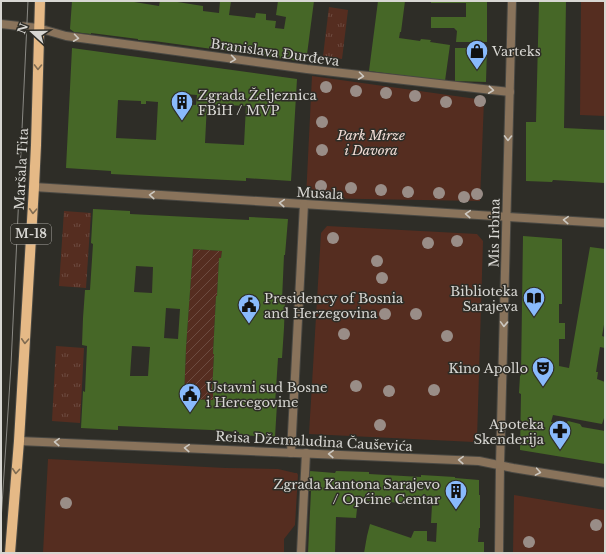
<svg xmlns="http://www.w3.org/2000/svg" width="606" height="554" font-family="'Libre Baskerville',serif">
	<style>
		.grass { fill: url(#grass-tufts) }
		.park { fill: #552d20 }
		.garden { fill: url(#garden-furrows) }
		.building { fill: #466727; fill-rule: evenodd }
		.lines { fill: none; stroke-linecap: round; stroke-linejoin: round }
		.service-casing { stroke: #494843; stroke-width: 10 }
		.minor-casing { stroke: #494843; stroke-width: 10 }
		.primary-casing { stroke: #494843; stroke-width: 12 }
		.service { stroke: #89735b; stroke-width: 8 }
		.minor { stroke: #89735b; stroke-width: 8 }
		.primary { stroke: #e5b986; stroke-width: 10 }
		.tram { stroke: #8a8984; stroke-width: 1 }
		.tree { fill: #998d87 }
		.oneway { stroke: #ccc8c1 }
		.oneway2 { stroke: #806c52 }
		.labels { text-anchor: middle; stroke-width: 3; stroke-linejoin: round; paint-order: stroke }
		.shield { fill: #2e2d27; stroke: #a5a49f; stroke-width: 1 }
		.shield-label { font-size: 12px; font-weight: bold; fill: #d8d7d3 }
		.poi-label { font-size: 13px; fill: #d8d7d3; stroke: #2e2d27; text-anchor: start }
		.street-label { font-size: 13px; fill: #d8d7d3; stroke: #2e2d27 }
		.park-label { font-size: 13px; font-style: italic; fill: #f1dcd5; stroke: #2e2d27 }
	</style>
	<defs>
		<pattern id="grass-tufts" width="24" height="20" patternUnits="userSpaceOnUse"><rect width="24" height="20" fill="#552d20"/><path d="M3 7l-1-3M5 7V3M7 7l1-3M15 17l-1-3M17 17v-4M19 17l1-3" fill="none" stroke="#6d4b40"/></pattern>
		<pattern id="garden-furrows" width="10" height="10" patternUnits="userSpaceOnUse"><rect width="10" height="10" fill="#552d20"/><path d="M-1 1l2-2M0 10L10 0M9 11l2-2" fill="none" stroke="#6d4b40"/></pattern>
	</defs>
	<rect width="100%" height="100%" fill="#2e2d27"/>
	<g class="grass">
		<path d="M 329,7 L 348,10 L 342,59 L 323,56 Z"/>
		<path d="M 64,211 L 91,213 L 86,288 L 59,286 Z"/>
		<path d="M 56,346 L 84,348 L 80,423 L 52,421 Z"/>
	</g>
	<g class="park">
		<path d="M 581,1 L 605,1 L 605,116 L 580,115 Z"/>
		<path d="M 312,76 L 484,100 L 480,201 L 306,198 Z"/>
		<path d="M 327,226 L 477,234 L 483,241 L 477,439 L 474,442 L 309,434 L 321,233 Z"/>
		<path d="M 48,459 L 226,468 L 278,469 L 295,473 L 297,473 L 298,475 L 295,525 L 284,539 L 284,553 L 43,553 Z"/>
		<path d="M 514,495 L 605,510 L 605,553 L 513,553 Z"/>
	</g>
	<path class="garden" d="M 193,249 L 222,251 L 221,258 L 219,258 L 217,296 L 216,297 L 213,354 L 214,354 L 212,391 L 213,392 L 213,400 L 184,399 L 186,348 Z"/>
	<g class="building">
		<path d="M 72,1 L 128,1 L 159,6 L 160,1 L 171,1 L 203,6 L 203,11 L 219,13 L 220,1 L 231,1 L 229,15 L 255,18 L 256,13 L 266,14 L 266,20 L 276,21 L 275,28 L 284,29 L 286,17 L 276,15 L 278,1 L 314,1 L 306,62 L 154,41 L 138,40 L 138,39 L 91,33 L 91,34 L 74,32 L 70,29 Z"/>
		<path d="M 378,1 L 405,1 L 401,32 L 400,32 L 399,38 L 420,41 L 421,39 L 431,40 L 430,42 L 450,45 L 445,81 L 369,71 Z"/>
		<path d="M 431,1 L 487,1 L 487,42 L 456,42 L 457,31 L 454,28 L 431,28 L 431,17 L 466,17 L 466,3 L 431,3 Z"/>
		<path d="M 539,1 L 566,1 L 564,128 L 605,130 L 605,183 L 553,180 L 552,182 L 526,181 L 526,122 L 536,122 Z"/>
		<path d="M 72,48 L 297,79 L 291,181 L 246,178 L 246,181 L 111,174 L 111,171 L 66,168 ZM 184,94 L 197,95 L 196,105 L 184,104 ZM 118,100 L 141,101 L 141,104 L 146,104 L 146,101 L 158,102 L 156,140 L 116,138 ZM 207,104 L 246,106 L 244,145 L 205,143 Z"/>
		<path d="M 455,48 L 487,48 L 486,82 L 455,81 Z"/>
		<path d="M 93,209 L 130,211 L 130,214 L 249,220 L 249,217 L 288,219 L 285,255 L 284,255 L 282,300 L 285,300 L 284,328 L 282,358 L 278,358 L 275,404 L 277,404 L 275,437 L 239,435 L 239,432 L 211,430 L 118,426 L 118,430 L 81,428 L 83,391 L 85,392 L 87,346 L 82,345 L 83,318 L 85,290 L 90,290 L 93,244 L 91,243 ZM 193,249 L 222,251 L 221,258 L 219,258 L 217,296 L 216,296 L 213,354 L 214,354 L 212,392 L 213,392 L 213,400 L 184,399 L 186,348 ZM 136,266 L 153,267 L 152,293 L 134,292 ZM 166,308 L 180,309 L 178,339 L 164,338 ZM 132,346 L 150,347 L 148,376 L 130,376 Z"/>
		<path d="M 523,236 L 562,239 L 562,304 L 559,304 L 559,323 L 565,323 L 565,339 L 559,339 L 559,366 L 569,368 L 590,247 L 605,249 L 605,303 L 604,311 L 605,311 L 605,319 L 602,336 L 605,337 L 605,348 L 600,347 L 596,372 L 598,372 L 597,379 L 605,382 L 605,418 L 604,418 L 602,424 L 553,415 L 551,422 L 565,424 L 568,421 L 580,424 L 582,427 L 605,431 L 605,464 L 520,450 L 521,394 L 519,393 L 520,376 L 521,375 Z"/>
		<path d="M 310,471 L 335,473 L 336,471 L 369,472 L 369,474 L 421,477 L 421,475 L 455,477 L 455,478 L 479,480 L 479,495 L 480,495 L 480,528 L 479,528 L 478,542 L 484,542 L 484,553 L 364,553 L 367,536 L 370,524 L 411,538 L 414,531 L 427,531 L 427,541 L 436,542 L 437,523 L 431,523 L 432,505 L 358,500 L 356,518 L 336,517 L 335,553 L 308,553 L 311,491 L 309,491 Z"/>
	</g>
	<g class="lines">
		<g class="service-casing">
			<g id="service">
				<path d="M 301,553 L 306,453"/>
				<path d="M 499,553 L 500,465"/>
			</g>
		</g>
		<g class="minor-casing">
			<g id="minor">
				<path d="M 1,24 L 38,28 L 66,36 L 307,69 L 510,92"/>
				<path d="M 34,187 L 605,223"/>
				<path d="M 19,441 L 479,461 L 513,468 L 605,483"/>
				<path d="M 291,453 L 304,204"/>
				<path d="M 500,465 L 512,1"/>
			</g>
		</g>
		<g class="primary-casing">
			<path id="primary" d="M 10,553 L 19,441 L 34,187 L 36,145 L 40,1"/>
		</g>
		<use href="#service" class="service"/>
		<use href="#minor" class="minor"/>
		<use href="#primary" class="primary"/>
		<path class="tram" d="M 1,521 L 11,365 L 28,1"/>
	</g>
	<g class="tree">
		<circle cx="326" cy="87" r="6"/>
		<circle cx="356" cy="91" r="6"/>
		<circle cx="386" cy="93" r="6"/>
		<circle cx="415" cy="96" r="6"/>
		<circle cx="480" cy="101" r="6"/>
		<circle cx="446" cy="102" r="6"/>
		<circle cx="322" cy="122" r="6"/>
		<circle cx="322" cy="150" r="6"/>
		<circle cx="321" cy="186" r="6"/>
		<circle cx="351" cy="188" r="6"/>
		<circle cx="381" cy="190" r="6"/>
		<circle cx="408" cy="192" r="6"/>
		<circle cx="439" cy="193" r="6"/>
		<circle cx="477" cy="194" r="6"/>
		<circle cx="464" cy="197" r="6"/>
		<circle cx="333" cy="238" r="6"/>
		<circle cx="457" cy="241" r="6"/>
		<circle cx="428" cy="243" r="6"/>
		<circle cx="377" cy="261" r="6"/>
		<circle cx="382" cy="278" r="6"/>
		<circle cx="385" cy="314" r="6"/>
		<circle cx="416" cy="314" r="6"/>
		<circle cx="344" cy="334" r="6"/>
		<circle cx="447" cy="336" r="6"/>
		<circle cx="356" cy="386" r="6"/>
		<circle cx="434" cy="390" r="6"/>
		<circle cx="389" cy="391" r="6"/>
		<circle cx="380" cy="425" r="6"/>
		<circle cx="66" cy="503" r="6"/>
		<circle cx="596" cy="525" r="6"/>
		<circle cx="529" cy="542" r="6"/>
	</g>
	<defs><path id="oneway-chevron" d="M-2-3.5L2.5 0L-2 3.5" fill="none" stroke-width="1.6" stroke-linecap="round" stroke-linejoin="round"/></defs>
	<g class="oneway">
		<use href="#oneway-chevron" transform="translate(76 38) rotate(8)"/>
		<use href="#oneway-chevron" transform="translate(233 59) rotate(8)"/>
		<use href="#oneway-chevron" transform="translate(361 76) rotate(7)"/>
		<use href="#oneway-chevron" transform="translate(491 90) rotate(6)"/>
		<use href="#oneway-chevron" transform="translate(508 138) rotate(91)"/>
		<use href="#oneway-chevron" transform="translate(152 195) rotate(-176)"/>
		<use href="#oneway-chevron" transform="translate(282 203) rotate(-176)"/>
		<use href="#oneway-chevron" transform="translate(468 214) rotate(-176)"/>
		<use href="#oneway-chevron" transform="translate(566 220) rotate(-177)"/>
		<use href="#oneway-chevron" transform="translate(504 324) rotate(92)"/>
		<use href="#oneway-chevron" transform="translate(57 442) rotate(-177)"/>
		<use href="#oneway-chevron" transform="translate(187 448) rotate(-177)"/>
		<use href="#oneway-chevron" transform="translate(331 454) rotate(-178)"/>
		<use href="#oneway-chevron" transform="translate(461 460) rotate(-178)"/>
		<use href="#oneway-chevron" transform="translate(538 472) rotate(10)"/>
	</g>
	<g class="oneway2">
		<use href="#oneway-chevron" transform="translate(38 67) rotate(91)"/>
		<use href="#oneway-chevron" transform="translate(33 211) rotate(93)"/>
		<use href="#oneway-chevron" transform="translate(25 341) rotate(93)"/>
		<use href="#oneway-chevron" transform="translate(16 471) rotate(95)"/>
	</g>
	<defs>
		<g id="shop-pin" transform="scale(1.15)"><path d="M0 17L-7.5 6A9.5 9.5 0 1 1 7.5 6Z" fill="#89bafc" stroke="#2e2d27"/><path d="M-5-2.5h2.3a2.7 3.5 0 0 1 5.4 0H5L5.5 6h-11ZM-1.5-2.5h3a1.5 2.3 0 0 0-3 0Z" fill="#111"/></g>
		<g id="building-pin" transform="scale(1.15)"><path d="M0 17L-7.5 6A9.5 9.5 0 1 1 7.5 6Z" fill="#89bafc" stroke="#2e2d27"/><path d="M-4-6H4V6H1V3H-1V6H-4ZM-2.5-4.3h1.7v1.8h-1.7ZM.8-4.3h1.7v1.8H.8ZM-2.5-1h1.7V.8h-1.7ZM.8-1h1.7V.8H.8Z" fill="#111"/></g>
		<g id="library-pin" transform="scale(1.15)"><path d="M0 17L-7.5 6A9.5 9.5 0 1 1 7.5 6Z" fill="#89bafc" stroke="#2e2d27"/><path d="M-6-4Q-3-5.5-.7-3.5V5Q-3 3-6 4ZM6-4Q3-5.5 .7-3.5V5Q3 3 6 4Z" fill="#111"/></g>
		<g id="civic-pin" transform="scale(1.15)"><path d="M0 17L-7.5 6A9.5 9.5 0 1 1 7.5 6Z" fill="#89bafc" stroke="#2e2d27"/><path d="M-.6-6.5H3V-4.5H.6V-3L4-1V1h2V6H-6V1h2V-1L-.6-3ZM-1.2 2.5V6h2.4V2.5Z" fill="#111"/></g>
		<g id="theatre-pin" transform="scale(1.15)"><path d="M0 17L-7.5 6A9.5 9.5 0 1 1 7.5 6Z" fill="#89bafc" stroke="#2e2d27"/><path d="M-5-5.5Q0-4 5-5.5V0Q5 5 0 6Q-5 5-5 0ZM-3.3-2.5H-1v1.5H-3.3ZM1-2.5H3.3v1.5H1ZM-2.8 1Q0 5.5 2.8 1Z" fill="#111"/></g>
		<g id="pharmacy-pin" transform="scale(1.15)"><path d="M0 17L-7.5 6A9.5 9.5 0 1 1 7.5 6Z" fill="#89bafc" stroke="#2e2d27"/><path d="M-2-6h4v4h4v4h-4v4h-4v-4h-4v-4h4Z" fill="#111"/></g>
	</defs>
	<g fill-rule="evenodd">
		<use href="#shop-pin" x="477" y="51"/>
		<use href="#building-pin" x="182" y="102"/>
		<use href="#library-pin" x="534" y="298"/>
		<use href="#civic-pin" x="249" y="305"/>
		<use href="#theatre-pin" x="543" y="368"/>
		<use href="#civic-pin" x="190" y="394"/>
		<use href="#pharmacy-pin" x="560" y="431"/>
		<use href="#building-pin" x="456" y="491"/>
	</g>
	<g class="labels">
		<rect class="shield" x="11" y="224" width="40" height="20" rx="3"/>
		<g class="shield-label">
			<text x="31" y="238">M-18</text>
		</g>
		<g class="poi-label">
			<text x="492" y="56">Varteks</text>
			<text x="198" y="100">Zgrada Željeznica<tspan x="198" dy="15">FBiH / MVP</tspan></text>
			<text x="518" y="296" text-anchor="end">Biblioteka<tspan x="518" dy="15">Sarajeva</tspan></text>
			<text x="264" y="303">Presidency of Bosnia<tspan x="264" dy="15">and Herzegovina</tspan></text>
			<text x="528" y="373" text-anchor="end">Kino Apollo</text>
			<text x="206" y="392">Ustavni sud Bosne<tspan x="206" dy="15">i Hercegovine</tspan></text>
			<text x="544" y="429" text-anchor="end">Apoteka<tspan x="544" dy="15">Skenderija</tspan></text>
			<text x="440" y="489" text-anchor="end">Zgrada Kantona Sarajevo<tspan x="440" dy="15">/ Općine Centar</tspan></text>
		</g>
		<g class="street-label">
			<text transform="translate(275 52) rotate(8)" y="5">Branislava Đurđeva</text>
			<text transform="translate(21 169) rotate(-87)" y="5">Maršala Tita</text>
			<text transform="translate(320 193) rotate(3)" y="5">Musala</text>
			<text transform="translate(494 233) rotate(-89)" y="5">Mis Irbina</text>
			<text transform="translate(314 441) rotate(3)" y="5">Reisa Džemaludina Čauševića</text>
		</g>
		<g class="park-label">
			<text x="371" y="140">Park Mirze<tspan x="371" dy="15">i Davora</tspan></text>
		</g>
	</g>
	<rect width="606" height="554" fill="none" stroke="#d8d7d3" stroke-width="4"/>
	<g transform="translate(32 32) rotate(291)" stroke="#2e2d27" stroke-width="3" paint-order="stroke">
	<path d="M0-3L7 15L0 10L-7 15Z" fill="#d8d7d3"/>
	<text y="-6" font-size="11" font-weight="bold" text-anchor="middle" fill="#d8d7d3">N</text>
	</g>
</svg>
